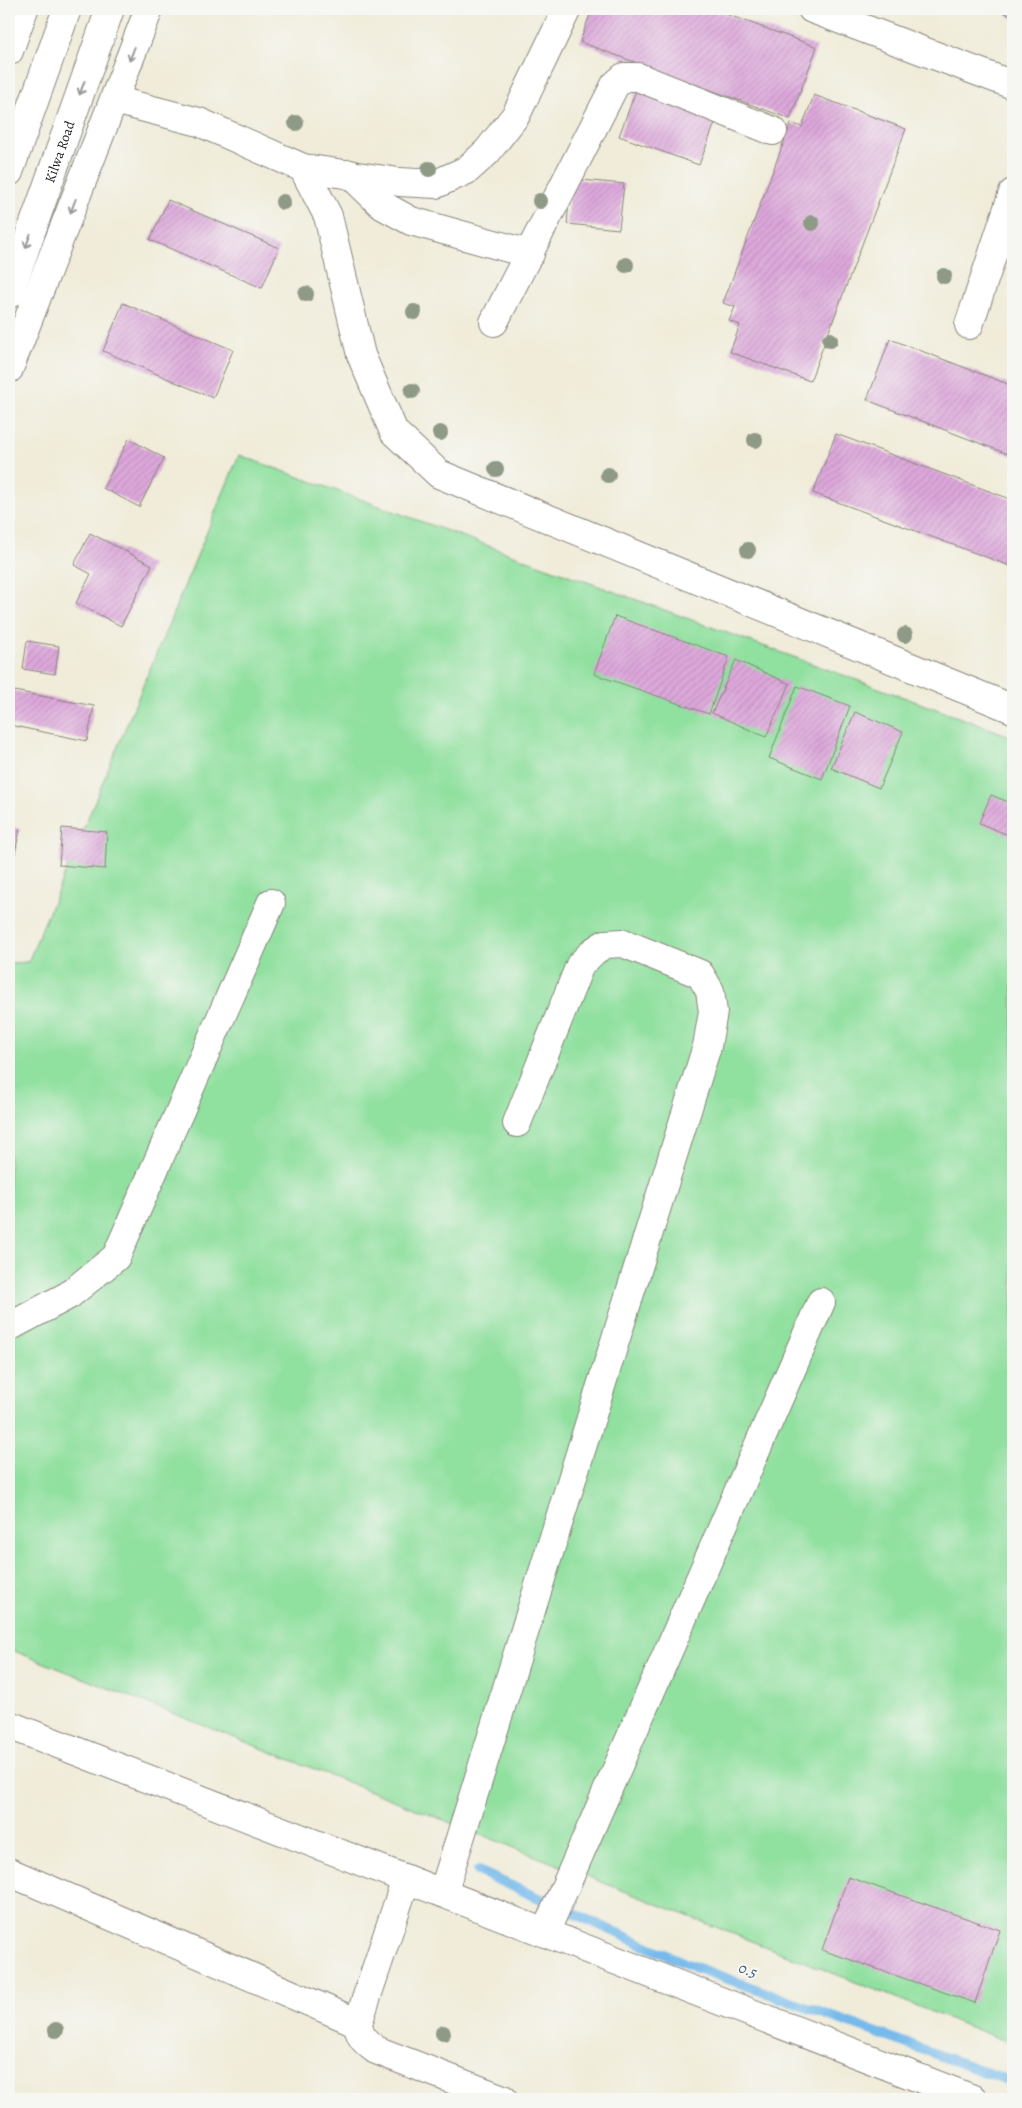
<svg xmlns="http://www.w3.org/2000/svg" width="1022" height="2108" font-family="Alegreya,serif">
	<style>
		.park { fill: #90e09f; stroke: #567e5e }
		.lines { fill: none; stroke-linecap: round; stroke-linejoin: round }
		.stream { stroke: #74baeb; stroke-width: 10 }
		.building { fill: url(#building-hatch) }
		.minor-casing { stroke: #86847a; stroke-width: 30 }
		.highway-casing { stroke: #86847a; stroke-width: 30 }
		.minor { stroke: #fff; stroke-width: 28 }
		.highway { stroke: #fff; stroke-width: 28 }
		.tree { fill: #8f9a86 }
		.oneway { stroke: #999 }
		.labels { text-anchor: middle; stroke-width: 4.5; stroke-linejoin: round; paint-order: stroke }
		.street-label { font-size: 14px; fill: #1c1c1c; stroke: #f6f6f2 }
		.water-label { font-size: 15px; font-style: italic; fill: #3f5b6f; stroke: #f6f6f2 }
	</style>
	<defs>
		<pattern id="building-hatch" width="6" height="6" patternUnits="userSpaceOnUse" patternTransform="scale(1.25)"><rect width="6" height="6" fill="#dda8db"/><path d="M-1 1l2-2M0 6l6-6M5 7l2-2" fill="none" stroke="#bd90bb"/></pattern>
	</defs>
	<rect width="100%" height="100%" fill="#f6f6f2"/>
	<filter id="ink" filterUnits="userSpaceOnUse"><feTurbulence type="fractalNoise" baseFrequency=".02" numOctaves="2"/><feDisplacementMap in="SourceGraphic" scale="10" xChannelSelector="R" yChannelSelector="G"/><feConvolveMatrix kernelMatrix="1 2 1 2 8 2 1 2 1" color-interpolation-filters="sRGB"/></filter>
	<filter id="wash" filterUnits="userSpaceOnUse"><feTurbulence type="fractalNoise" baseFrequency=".0096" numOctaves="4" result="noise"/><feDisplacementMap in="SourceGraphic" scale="20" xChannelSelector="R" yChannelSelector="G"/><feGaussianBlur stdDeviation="1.12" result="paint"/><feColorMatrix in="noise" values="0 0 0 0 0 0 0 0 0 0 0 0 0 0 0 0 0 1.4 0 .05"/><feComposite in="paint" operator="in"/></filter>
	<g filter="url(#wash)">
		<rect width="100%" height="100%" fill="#f0ecd9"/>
		<path class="park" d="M 239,455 L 1013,737 L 1013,2044 L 9,1649 L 9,963 L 28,962 Z"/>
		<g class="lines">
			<path class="stream" d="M 478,1871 L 692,1966 L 1013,2082"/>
		</g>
		<g id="blocks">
			<g class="building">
				<path d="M 592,9 L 712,9 L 817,47 L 790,119 L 580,42 Z"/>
				<path d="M 999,9 L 1013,9 L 1013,18 Z"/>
				<path d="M 638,85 L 718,115 L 699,165 L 619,136 Z"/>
				<path d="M 814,95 L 906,129 L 810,381 L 730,352 L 740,325 L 729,321 L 735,307 L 723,303 L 791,123 L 802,127 Z"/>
				<path d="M 571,179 L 624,184 L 619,229 L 567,224 Z"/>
				<path d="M 168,200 L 279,248 L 262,288 L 150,240 Z"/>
				<path d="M 123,303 L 233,350 L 213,398 L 103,351 Z"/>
				<path d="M 890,339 L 1013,386 L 1013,456 L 867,400 Z"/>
				<path d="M 836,434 L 1013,500 L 1013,567 L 813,493 Z"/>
				<path d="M 129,439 L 164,458 L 139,507 L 103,488 Z"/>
				<path d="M 90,533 L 152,565 L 121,626 L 76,603 L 91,574 L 74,565 Z"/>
				<path d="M 615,616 L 729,657 L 709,714 L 594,674 Z"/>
				<path d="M 27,641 L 59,646 L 55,674 L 23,669 Z"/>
				<path d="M 736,660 L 790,684 L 766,737 L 712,713 Z"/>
				<path d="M 797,686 L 850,706 L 822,779 L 769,758 Z"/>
				<path d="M 9,690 L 94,706 L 87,741 L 9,725 Z"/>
				<path d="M 855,712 L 903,732 L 879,788 L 831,768 Z"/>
				<path d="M 991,795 L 1013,804 L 1013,837 L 979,823 Z"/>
				<path d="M 9,826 L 20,829 L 10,876 L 9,875 Z"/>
				<path d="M 62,828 L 107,832 L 105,869 L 59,865 Z"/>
				<path d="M 848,1877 L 1000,1930 L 975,2003 L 822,1950 Z"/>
			</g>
		</g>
	</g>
	<g filter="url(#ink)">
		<use href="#blocks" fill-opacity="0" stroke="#86847a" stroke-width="1"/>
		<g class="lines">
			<g class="minor-casing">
				<g id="minor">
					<path d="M 812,9 L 1013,85"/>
					<path d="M 114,100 L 199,122 L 303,168 L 328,216 L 361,355 L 394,432 L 439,474 L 1013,709"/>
					<path d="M 303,168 L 399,182 L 436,184 L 467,170 L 487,152 L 516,115 L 567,9"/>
					<path d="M 9,172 L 67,9"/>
					<path d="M 350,174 L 382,205 L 411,221 L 530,254"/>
					<path d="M 494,322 L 615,85 L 624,77 L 638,77 L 773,131"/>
					<path d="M 969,325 L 1013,193"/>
					<path d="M 9,1327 L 69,1295 L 116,1257 L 271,903"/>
					<path d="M 9,1725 L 973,2099"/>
					<path d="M 9,1872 L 358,2023"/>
					<path d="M 406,1879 L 358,2023 C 359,2037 365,2042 376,2050 L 503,2099"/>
					<path d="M 443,1893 L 707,1046 L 713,1012 L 710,991 L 700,974 L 623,943 L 605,944 L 594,951 L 580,965 L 517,1123"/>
					<path d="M 545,1933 L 821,1302"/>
				</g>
			</g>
			<g class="highway-casing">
				<g id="highway">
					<path d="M 9,51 L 24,9"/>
					<path id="s1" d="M 9,294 L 110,9"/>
					<path d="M 9,369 L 149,9"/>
				</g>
			</g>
			<use href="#minor" class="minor"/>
			<use href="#highway" class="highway"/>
		</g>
		<g class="tree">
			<circle cx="296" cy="123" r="8"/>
			<circle cx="429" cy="169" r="8"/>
			<circle cx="540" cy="201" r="8"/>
			<circle cx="283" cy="202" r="8"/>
			<circle cx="812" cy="223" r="8"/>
			<circle cx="626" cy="265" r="8"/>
			<circle cx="944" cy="276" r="8"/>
			<circle cx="306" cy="294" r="8"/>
			<circle cx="414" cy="312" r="8"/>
			<circle cx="830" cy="340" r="8"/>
			<circle cx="412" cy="391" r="8"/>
			<circle cx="440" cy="433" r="8"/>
			<circle cx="755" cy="440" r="8"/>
			<circle cx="496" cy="469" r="8"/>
			<circle cx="608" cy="475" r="8"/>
			<circle cx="748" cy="550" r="8"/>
			<circle cx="905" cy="635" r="8"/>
			<circle cx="56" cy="2030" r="8"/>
			<circle cx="443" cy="2033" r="8"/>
		</g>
		<defs><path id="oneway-shaft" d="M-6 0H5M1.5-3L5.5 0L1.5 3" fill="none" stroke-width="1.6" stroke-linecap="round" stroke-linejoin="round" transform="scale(1.25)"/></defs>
		<g class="oneway">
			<use href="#oneway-shaft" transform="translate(132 54) rotate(111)"/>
			<use href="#oneway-shaft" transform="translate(82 88) rotate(110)"/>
			<use href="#oneway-shaft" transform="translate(73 206) rotate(111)"/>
			<use href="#oneway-shaft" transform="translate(28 241) rotate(110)"/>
		</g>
	</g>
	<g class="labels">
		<g class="street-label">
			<text dy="5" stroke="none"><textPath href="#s1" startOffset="151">Kilwa Road</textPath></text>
		</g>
		<g class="water-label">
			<text transform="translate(748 1970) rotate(20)" y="5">0.5</text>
		</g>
	</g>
	<rect width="1022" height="2108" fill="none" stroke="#f6f6f2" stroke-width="30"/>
</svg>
